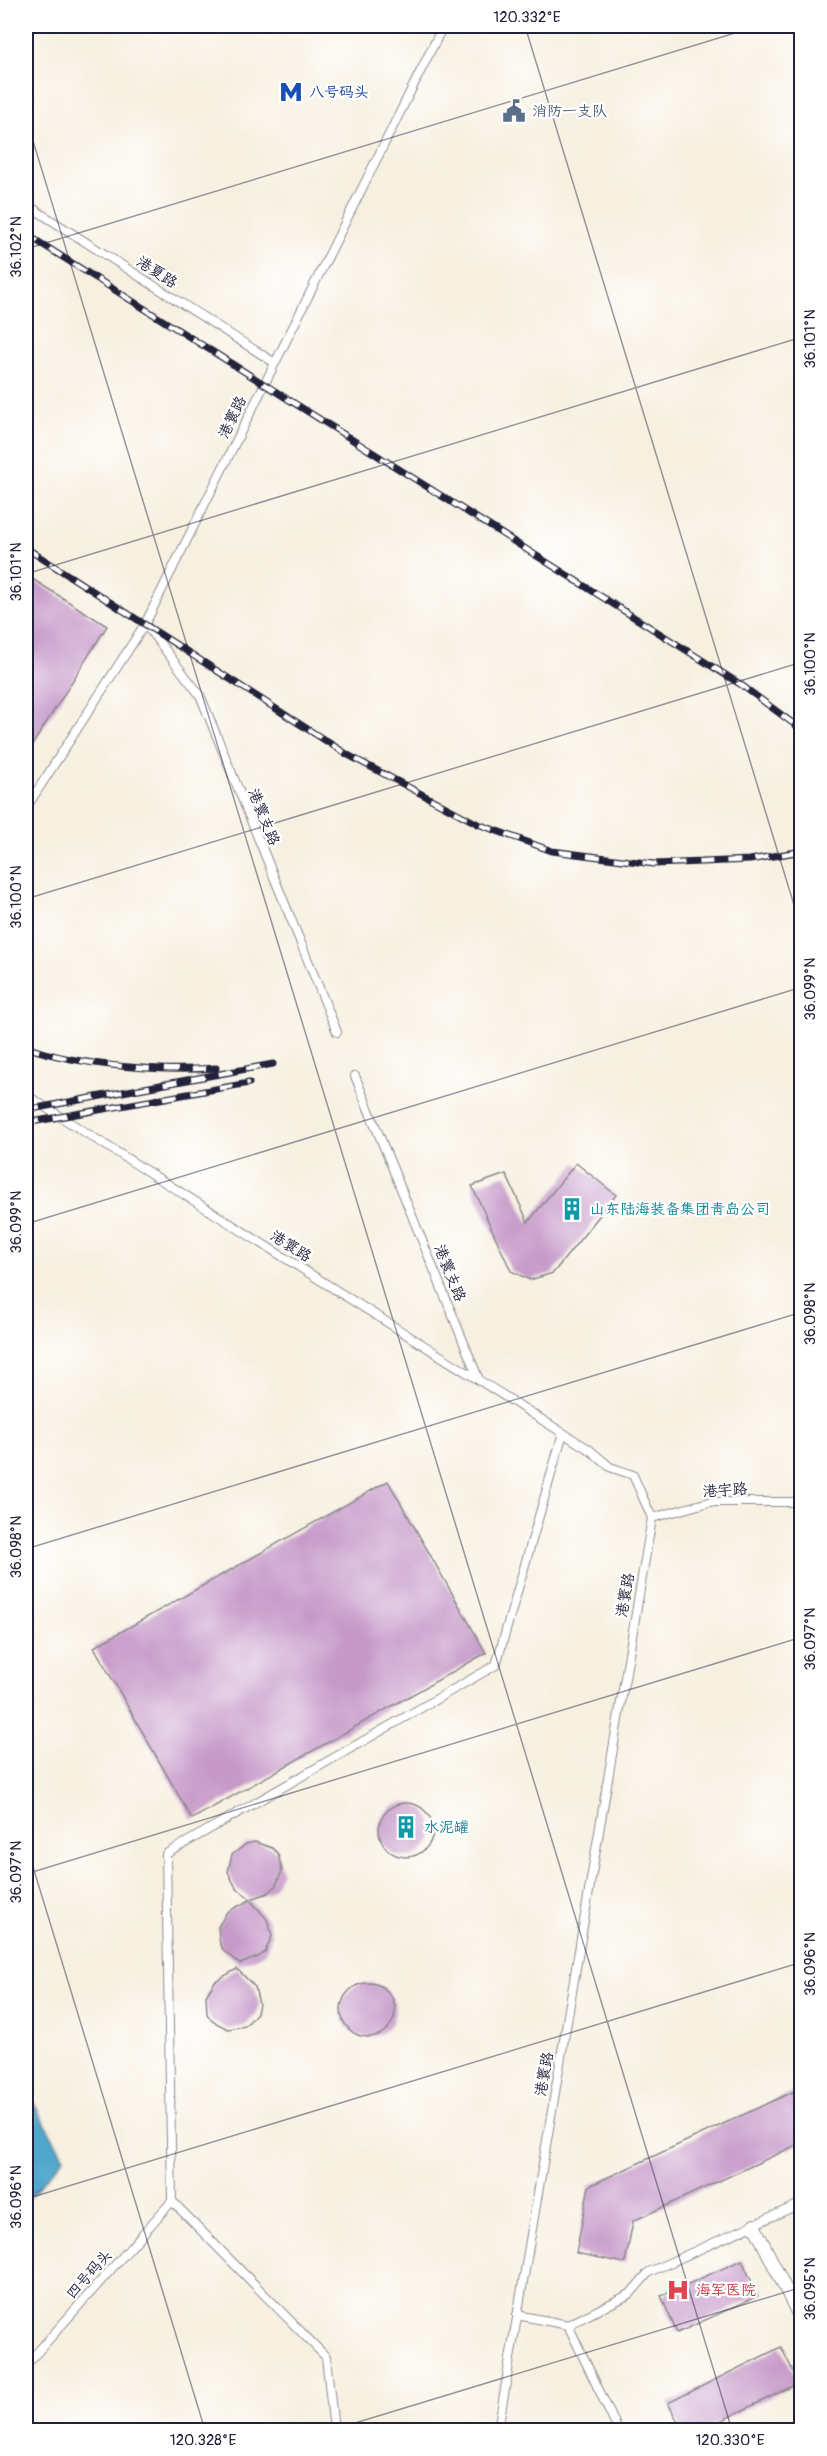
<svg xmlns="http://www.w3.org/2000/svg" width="827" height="2456" font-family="Pangolin,'LXGW WenKai TC',sans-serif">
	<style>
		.water { fill: #4fa8cc; stroke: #386584; stroke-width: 1.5 }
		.building { fill: #c699c9 }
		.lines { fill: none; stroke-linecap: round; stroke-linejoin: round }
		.service-casing { stroke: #8c898e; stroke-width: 10 }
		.pedestrian-casing { stroke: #8c898e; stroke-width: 14 }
		.service { stroke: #fff; stroke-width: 8 }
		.pedestrian { stroke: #fff; stroke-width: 12 }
		.rail-casing { stroke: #22223b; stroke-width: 7 }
		.rail { stroke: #fff; stroke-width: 4.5; stroke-dasharray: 14; stroke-linecap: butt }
		.ticks { fill: none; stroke: #22223b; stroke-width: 1.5; stroke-opacity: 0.45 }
		.labels { text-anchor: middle; stroke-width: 4.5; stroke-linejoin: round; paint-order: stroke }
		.transit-label { font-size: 15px; fill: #164399; stroke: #fff; text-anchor: start }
		.service-label { font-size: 15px; fill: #4e5e75; stroke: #fff; text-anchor: start }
		.street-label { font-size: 15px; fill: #22223b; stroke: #fff }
		.culture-label { font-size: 15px; fill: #0d838f; stroke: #fff; text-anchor: start }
		.health-label { font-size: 15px; fill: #be3a42; stroke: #fff; text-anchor: start }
		.neatline { fill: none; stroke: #22223b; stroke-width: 2 }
		.ticks-label { font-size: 15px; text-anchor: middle; fill: #22223b }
	</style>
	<rect width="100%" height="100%" fill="#fff"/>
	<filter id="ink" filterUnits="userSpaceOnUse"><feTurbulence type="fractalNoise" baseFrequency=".0167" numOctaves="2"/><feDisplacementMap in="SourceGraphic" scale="12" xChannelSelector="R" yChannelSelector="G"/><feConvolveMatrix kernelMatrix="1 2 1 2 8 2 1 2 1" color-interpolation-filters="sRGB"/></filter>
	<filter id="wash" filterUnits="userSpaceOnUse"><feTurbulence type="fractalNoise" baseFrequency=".008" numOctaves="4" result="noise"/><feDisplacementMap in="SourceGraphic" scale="24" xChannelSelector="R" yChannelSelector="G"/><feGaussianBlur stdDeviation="1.35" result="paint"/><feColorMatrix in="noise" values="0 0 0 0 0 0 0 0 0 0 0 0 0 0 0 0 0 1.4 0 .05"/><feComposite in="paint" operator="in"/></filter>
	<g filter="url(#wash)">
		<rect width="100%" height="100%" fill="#f7f0e0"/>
		<path class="water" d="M 26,2089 L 64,2158 L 26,2201 Z"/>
		<g id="blocks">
			<g class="building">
				<path d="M 26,575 L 107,626 L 26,755 Z"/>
				<path d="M 576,1163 L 616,1195 L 553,1273 L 530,1280 L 511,1271 L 472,1186 L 506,1174 L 528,1222 Z"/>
				<path d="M 388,1481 L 486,1653 L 192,1819 L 94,1647 Z"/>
				<circle cx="406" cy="1830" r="27"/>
				<path d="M 255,1842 L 272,1848 L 278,1854 L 282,1871 L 275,1887 L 268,1893 L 251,1899 L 236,1888 L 228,1872 L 232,1855 L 246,1844 Z"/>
				<path d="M 250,1900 L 267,1919 L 272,1936 L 265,1952 L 258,1957 L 240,1964 L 225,1952 L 220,1945 L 218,1927 L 227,1912 Z"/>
				<path d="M 237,1969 L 255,1987 L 259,2004 L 257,2013 L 245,2026 L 228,2029 L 212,2021 L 207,2014 L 206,1996 L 215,1981 Z"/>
				<circle cx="368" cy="2010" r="27"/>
				<path d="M 801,2088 L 801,2143 L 633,2221 L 625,2263 L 576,2253 L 589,2186 Z"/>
				<path d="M 742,2260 L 758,2296 L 677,2333 L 661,2296 Z"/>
				<path d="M 781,2347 L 799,2383 L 702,2430 L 682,2430 L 668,2403 Z"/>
			</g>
		</g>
	</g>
	<g filter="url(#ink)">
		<use href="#blocks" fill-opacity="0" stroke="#8c898e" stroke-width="1.5"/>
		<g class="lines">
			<g class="service-casing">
				<g id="service">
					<path d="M 26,204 L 275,363"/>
					<path d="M 145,624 L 200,695 L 337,1032"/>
					<path d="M 26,808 L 145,624 L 443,26"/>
					<path d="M 355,1076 L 479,1380"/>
					<path d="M 26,1095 L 590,1450 L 610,1467 L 633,1475 L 652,1518 L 498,2430"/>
					<path d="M 652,1518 L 709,1502 L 802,1502"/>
					<path d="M 517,2315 L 568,2325 L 630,2294 L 649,2272 L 802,2203"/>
					<path d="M 568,2325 L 618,2430"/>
					<path d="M 26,2365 L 172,2201"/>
					<path d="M 334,2430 L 326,2357 L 172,2201 L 166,1854 L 496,1665 L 563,1433"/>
				</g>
			</g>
			<g class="pedestrian-casing">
				<path id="pedestrian" d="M 754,2225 L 802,2322"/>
			</g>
			<use href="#service" class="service"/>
			<use href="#pedestrian" class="pedestrian"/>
			<g class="rail-casing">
				<g id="rail">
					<path d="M 26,234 L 740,684 L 802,730"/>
					<path d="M 26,548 L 348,755 L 478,824 L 552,851 L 654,864 L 750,860 L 802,851"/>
					<path d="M 26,1047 C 79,1066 160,1072 216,1068"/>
					<path d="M 26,1110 L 273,1064"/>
					<path d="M 26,1123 L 249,1083"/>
				</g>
			</g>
			<use href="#rail" class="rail"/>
		</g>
	</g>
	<path class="ticks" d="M 525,26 L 802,931M 26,118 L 732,2430M 26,249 L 758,26M 26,574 L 802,337M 26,899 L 802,662M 26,1224 L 802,987M 26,1549 L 802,1312M 26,1844 L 205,2430M 26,1874 L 802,1637M 26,2199 L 802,1962M 332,2430 L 802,2287"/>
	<defs>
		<g id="metro-bare" transform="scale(1.8)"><path d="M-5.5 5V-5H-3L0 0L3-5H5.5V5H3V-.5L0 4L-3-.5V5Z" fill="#1a4fb4" stroke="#fff" stroke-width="2.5" paint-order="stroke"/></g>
		<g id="civic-bare" transform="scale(1.8)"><path d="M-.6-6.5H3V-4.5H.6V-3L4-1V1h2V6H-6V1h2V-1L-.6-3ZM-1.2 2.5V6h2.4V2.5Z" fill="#5c6f8a" stroke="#fff" stroke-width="2.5" paint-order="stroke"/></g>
		<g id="building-bare" transform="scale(1.8)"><path d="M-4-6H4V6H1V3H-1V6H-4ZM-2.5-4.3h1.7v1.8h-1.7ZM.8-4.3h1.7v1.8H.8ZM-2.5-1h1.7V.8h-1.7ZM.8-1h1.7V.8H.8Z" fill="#0f9aa8" stroke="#fff" stroke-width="2.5" paint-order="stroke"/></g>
		<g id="hospital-bare" transform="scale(1.8)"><path d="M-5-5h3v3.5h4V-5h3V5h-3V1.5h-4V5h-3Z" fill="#e0444e" stroke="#fff" stroke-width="2.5" paint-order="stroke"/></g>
	</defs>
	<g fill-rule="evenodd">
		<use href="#metro-bare" x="291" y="92"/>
		<use href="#civic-bare" x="514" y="111"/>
		<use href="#building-bare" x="572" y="1209"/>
		<use href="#building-bare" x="406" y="1827"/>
		<use href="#hospital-bare" x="678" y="2290"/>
	</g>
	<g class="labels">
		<g class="transit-label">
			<text x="309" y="97">八号码头</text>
		</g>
		<g class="service-label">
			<text x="532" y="116">消防一支队</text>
		</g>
		<g class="street-label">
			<text transform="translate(157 272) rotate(33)" y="5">港夏路</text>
			<text transform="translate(232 417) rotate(-64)" y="5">港寰路</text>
			<text transform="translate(264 817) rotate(68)" y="5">港寰支路</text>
			<text transform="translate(291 1246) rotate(32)" y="5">港寰路</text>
			<text transform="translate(450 1273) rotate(68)" y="5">港寰支路</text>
			<text transform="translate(725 1490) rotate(-4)" y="5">港宇路</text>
			<text transform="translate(625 1595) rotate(-80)" y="5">港寰路</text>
			<text transform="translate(544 2074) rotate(-80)" y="5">港寰路</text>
			<text transform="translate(89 2274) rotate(-48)" y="5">四号码头</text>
		</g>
		<g class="culture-label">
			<text x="590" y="1214">山东陆海装备集团青岛公司</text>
			<text x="424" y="1832">水泥罐</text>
		</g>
		<g class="health-label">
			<text x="696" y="2295">海军医院</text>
		</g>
	</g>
	<rect width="827" height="2456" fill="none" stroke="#fff" stroke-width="66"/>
	<rect x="33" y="33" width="761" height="2390" class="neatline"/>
	<g class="ticks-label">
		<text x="527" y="22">120.332°E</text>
		<text transform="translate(16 247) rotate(-90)" y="5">36.102°N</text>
		<text transform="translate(810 339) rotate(-90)" y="5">36.101°N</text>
		<text transform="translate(16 572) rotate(-90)" y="5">36.101°N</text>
		<text transform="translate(810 664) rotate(-90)" y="5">36.100°N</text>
		<text transform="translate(16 897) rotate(-90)" y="5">36.100°N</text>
		<text transform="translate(810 989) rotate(-90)" y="5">36.099°N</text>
		<text transform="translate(16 1222) rotate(-90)" y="5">36.099°N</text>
		<text transform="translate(810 1314) rotate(-90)" y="5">36.098°N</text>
		<text transform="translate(16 1547) rotate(-90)" y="5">36.098°N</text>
		<text transform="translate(810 1639) rotate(-90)" y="5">36.097°N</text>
		<text transform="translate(16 1872) rotate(-90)" y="5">36.097°N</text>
		<text transform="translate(810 1964) rotate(-90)" y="5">36.096°N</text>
		<text transform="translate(16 2197) rotate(-90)" y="5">36.096°N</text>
		<text transform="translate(810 2289) rotate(-90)" y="5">36.095°N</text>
		<text x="203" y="2445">120.328°E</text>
		<text x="730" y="2445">120.330°E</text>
	</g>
</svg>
